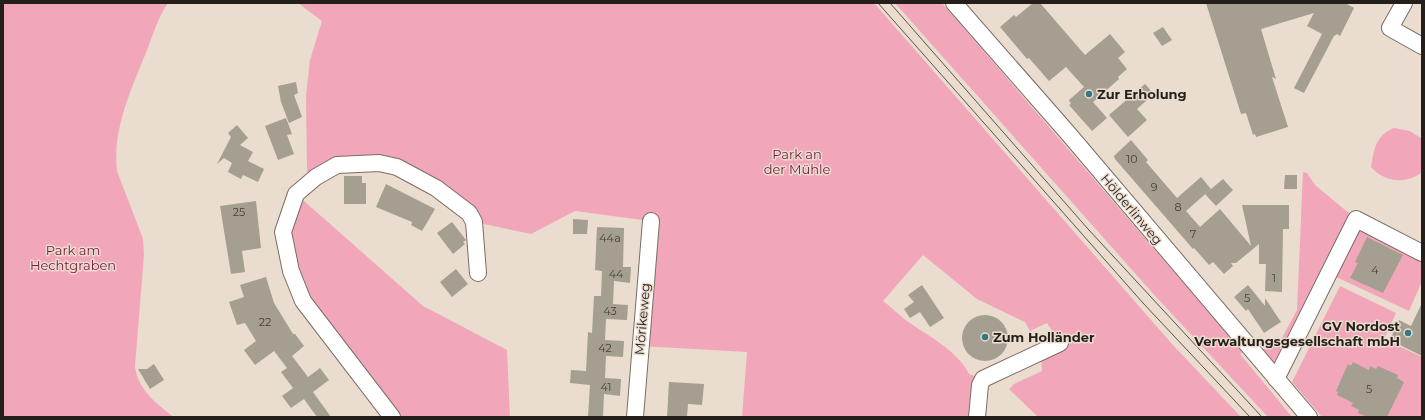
<svg xmlns="http://www.w3.org/2000/svg" width="1425" height="420" font-family="Montserrat,sans-serif">
	<style>
		.green { fill: #f2a6ba }
		.building { fill: #a49f90 }
		.lines { fill: none; stroke-linecap: round; stroke-linejoin: round }
		.street-casing { stroke: #7a6d63; stroke-width: 18 }
		.street { stroke: #fff; stroke-width: 16 }
		.tram { stroke: #5c544d; stroke-width: 1 }
		.poi-dot { fill: #337985; stroke: #ebdcd0; stroke-width: 1.5 }
		.labels { text-anchor: middle; stroke-width: 3; stroke-linejoin: round; paint-order: stroke }
		.number-label { font-size: 11px; fill: #453f38 }
		.poi-label { font-size: 13px; font-weight: bold; fill: #251f1b; stroke: #ebdcd0; text-anchor: start }
		.park-label { font-size: 13px; fill: #77183e; stroke: #ebdcd0 }
		.street-label { font-size: 13px; fill: #251f1b; stroke: #ebdcd0 }
	</style>
	<rect width="100%" height="100%" fill="#ebdcd0"/>
	<g class="green">
		<path d="M 3,3 L 168,3 C 158,17 153,35 147,50 C 132,88 112,129 117,171 L 143,239 L 144,255 L 135,366 C 137,388 157,405 174,417 L 3,417 Z"/>
		<path d="M 298,3 L 874,3 L 1172,344 L 1241,417 L 1038,417 L 1009,389 L 1014,384 L 1042,371 L 1041,352 L 1060,343 L 1047,323 L 1030,331 L 1025,322 L 977,299 L 923,255 L 883,301 C 891,307 899,315 907,321 C 928,336 957,350 969,374 L 983,379 L 977,417 L 742,417 L 747,352 L 640,346 L 650,221 L 575,211 L 531,234 L 474,222 L 397,167 L 310,175 L 307,171 L 306,96 L 310,60 L 322,21 Z"/>
		<path d="M 895,3 L 942,3 L 1243,352 L 1240,354 L 1292,417 L 1268,417 L 1157,298 Z"/>
		<path d="M 1394,128 L 1410,131 L 1422,139 L 1422,172 C 1406,185 1384,182 1371,167 C 1374,149 1376,135 1394,128 Z"/>
		<path d="M 1303,172 L 1307,173 L 1315,185 L 1356,219 L 1279,372 L 1258,350 L 1273,347 L 1281,340 L 1297,310 Z"/>
		<path d="M 296,194 L 423,306 L 507,350 L 510,417 L 392,417 L 303,301 L 283,232 Z"/>
		<path d="M 1365,230 L 1422,256 L 1422,281 L 1409,311 L 1334,276 L 1355,233 Z"/>
		<path d="M 1340,286 L 1396,313 L 1384,339 L 1422,357 L 1422,417 L 1322,417 L 1292,382 Z"/>
	</g>
	<g class="building">
		<path d="M 1033,3 L 1040,3 L 1085,55 L 1110,34 L 1125,52 L 1118,58 L 1127,69 L 1118,77 L 1119,79 L 1093,102 L 1107,118 L 1092,131 L 1069,105 L 1071,104 L 1069,100 L 1084,87 L 1066,67 L 1049,81 L 1029,58 L 1027,59 L 1000,27 L 1014,15 L 1016,17 Z"/>
		<path d="M 1206,3 L 1345,3 L 1354,8 L 1340,36 L 1337,34 L 1334,36 L 1304,93 L 1294,88 L 1322,34 L 1307,26 L 1314,13 L 1261,29 L 1276,79 L 1272,77 L 1288,127 L 1256,137 L 1255,134 L 1253,135 L 1246,113 L 1241,114 Z"/>
		<path d="M 1163,27 L 1172,40 L 1162,46 L 1153,33 Z"/>
		<path d="M 296,82 L 298,93 L 294,95 L 302,117 L 289,123 L 281,102 L 278,86 Z"/>
		<path d="M 1145,84 L 1154,94 L 1137,109 L 1147,120 L 1128,137 L 1109,115 Z"/>
		<path d="M 286,118 L 292,134 L 287,135 L 294,154 L 278,160 L 265,126 Z"/>
		<path d="M 237,125 L 248,138 L 240,145 L 253,152 L 248,161 L 264,169 L 258,182 L 243,175 L 241,179 L 228,172 L 232,163 L 224,158 L 217,164 L 231,137 L 228,133 Z"/>
		<path d="M 1131,140 L 1148,160 L 1146,162 L 1177,198 L 1201,177 L 1211,189 L 1186,211 L 1200,227 L 1220,209 L 1251,246 L 1242,205 L 1289,205 L 1289,229 L 1283,229 L 1282,292 L 1265,291 L 1266,264 L 1259,264 L 1259,244 L 1236,263 L 1231,263 L 1233,266 L 1224,274 L 1213,262 L 1209,265 L 1194,248 L 1193,249 L 1115,159 L 1114,156 Z"/>
		<path d="M 1285,175 L 1297,175 L 1297,189 L 1284,189 Z"/>
		<path d="M 344,176 L 362,176 L 362,183 L 366,183 L 366,204 L 344,204 Z"/>
		<path d="M 1223,179 L 1233,190 L 1216,206 L 1205,194 Z"/>
		<path d="M 386,184 L 435,209 L 422,231 L 411,225 L 412,222 L 376,207 Z"/>
		<path d="M 256,201 L 261,248 L 242,251 L 245,272 L 231,274 L 220,206 Z"/>
		<path d="M 573,219 L 588,220 L 587,234 L 573,234 Z"/>
		<path d="M 452,222 L 466,240 L 463,242 L 465,244 L 453,254 L 437,233 Z"/>
		<path d="M 597,227 L 624,228 L 623,267 L 631,267 L 630,283 L 614,281 L 613,304 L 628,305 L 627,320 L 606,319 L 605,340 L 624,341 L 623,357 L 606,356 L 605,378 L 621,379 L 620,396 L 604,394 L 603,417 L 588,417 L 590,385 L 570,383 L 571,370 L 586,371 L 588,332 L 592,333 L 594,296 L 601,296 L 602,271 L 595,270 Z"/>
		<path d="M 1367,237 L 1403,255 L 1383,293 L 1350,278 L 1358,263 L 1355,262 Z"/>
		<path d="M 456,269 L 468,284 L 452,297 L 440,282 Z"/>
		<path d="M 266,277 L 274,303 L 293,334 L 295,334 L 304,346 L 292,356 L 308,377 L 320,368 L 329,380 L 313,392 L 331,417 L 317,417 L 304,399 L 291,408 L 282,396 L 293,388 L 281,372 L 287,368 L 274,351 L 255,365 L 244,350 L 256,341 L 245,323 L 237,325 L 229,302 L 244,297 L 240,285 Z"/>
		<path d="M 922,285 L 944,318 L 930,327 L 920,312 L 910,318 L 904,309 L 914,302 L 908,295 Z"/>
		<path d="M 1248,285 L 1265,306 L 1265,298 L 1281,322 L 1264,333 L 1248,309 L 1246,311 L 1234,297 Z"/>
		<path d="M 1422,303 L 1422,356 L 1390,340 L 1399,320 L 1411,326 Z"/>
		<circle cx="985" cy="338" r="23"/>
		<path d="M 1353,362 L 1369,370 L 1370,366 L 1376,369 L 1378,366 L 1398,375 L 1397,378 L 1404,382 L 1387,417 L 1368,417 L 1358,413 L 1359,410 L 1351,406 L 1353,403 L 1337,395 L 1338,392 L 1336,391 L 1348,364 L 1351,366 Z"/>
		<path d="M 154,364 L 164,380 L 150,389 L 138,369 L 147,369 Z"/>
		<path d="M 669,382 L 704,384 L 702,405 L 688,404 L 687,417 L 667,417 Z"/>
	</g>
	<g class="lines">
		<g class="street-casing">
			<g id="street">
				<path d="M 954,3 L 1067,132 L 1309,417"/>
				<path d="M 1404,3 L 1390,28 L 1422,46"/>
				<path d="M 1276,379 L 1356,219 L 1422,253"/>
				<path d="M 392,417 L 303,301 L 291,271 L 283,232 L 296,194 L 316,177 L 337,165 L 379,163 L 397,167 L 436,188 L 469,213 L 474,222 L 478,273"/>
				<path d="M 635,417 L 651,221"/>
				<path d="M 977,417 L 980,385 L 983,379 L 1060,343"/>
			</g>
		</g>
		<use href="#street" class="street"/>
		<g class="tram">
			<path d="M 878,3 L 1143,303 L 1250,417"/>
			<path d="M 890,3 L 1088,229 L 1262,417"/>
		</g>
	</g>
	<g class="poi-dot">
		<circle cx="1089" cy="94" r="4"/>
		<circle cx="1408" cy="333" r="4"/>
		<circle cx="985" cy="337" r="4"/>
	</g>
	<g class="labels">
		<g class="number-label">
			<text x="1132" y="163">10</text>
			<text x="1154" y="191">9</text>
			<text x="1178" y="211">8</text>
			<text x="239" y="216">25</text>
			<text x="1193" y="238">7</text>
			<text x="610" y="242">44a</text>
			<text x="1375" y="274">4</text>
			<text x="616" y="278">44</text>
			<text x="1274" y="282">1</text>
			<text x="1247" y="302">5</text>
			<text x="610" y="315">43</text>
			<text x="265" y="326">22</text>
			<text x="605" y="352">42</text>
			<text x="606" y="391">41</text>
			<text x="1369" y="393">5</text>
		</g>
		<g class="poi-label">
			<text x="1097" y="99">Zur Erholung</text>
			<text x="1400" y="331" text-anchor="end">GV Nordost<tspan x="1400" dy="15">Verwaltungsgesellschaft mbH</tspan></text>
			<text x="993" y="342">Zum Holländer</text>
		</g>
		<g class="park-label">
			<text x="797" y="159">Park an<tspan x="797" dy="15">der Mühle</tspan></text>
			<text x="73" y="255">Park am<tspan x="73" dy="15">Hechtgraben</tspan></text>
		</g>
		<g class="street-label">
			<text transform="translate(1132 209) rotate(50)" y="5">Hölderlinweg</text>
			<text transform="translate(642 319) rotate(-85)" y="5">Mörikeweg</text>
		</g>
	</g>
	<rect width="1425" height="420" fill="none" stroke="#251f1b" stroke-width="8"/>
</svg>
